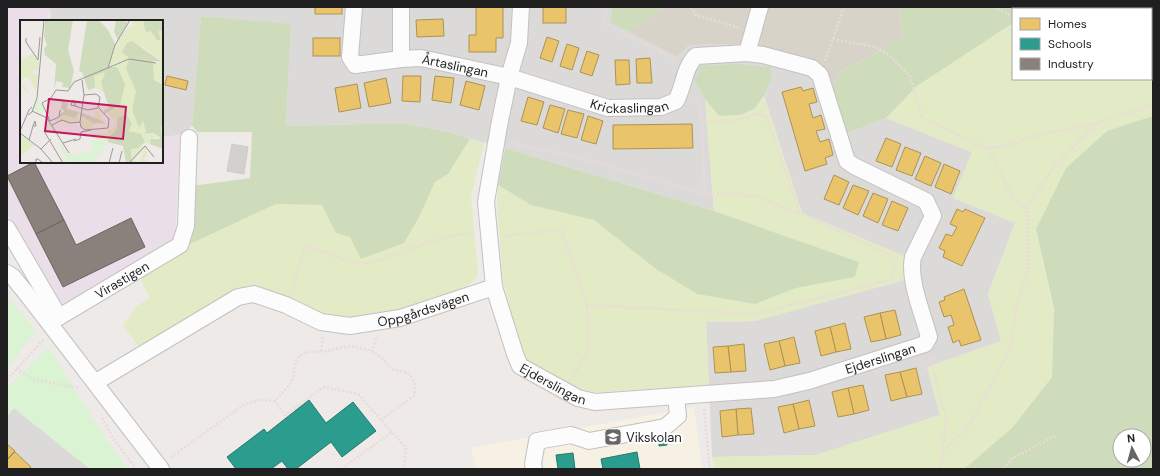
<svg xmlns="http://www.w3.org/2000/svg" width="1160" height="476" font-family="'DM Sans',sans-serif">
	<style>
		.residential { fill: #dcdad9 }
		.industrial { fill: #eadfe9 }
		.education { fill: #f7f1e3 }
		.construction { fill: #d7d3c9 }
		.grass { fill: #e2ebc5 }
		.forest { fill: #cfdcbc; fill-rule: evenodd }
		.park { fill: #daf3d2 }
		.homes { fill: #e9c46a; stroke: #ac9254 }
		.schools { fill: #2a9d8f; stroke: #27776d }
		.industry { fill: #8a817c; stroke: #6a6460 }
		.building { fill: #d4d0cf; stroke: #d0cbc9 }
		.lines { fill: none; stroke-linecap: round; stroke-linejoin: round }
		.minor-casing { stroke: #c3c1c0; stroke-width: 18 }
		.path { stroke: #ecd9db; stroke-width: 2.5; stroke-dasharray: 2 2; stroke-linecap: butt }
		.minor { stroke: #fcfcfc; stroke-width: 16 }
		.labels { text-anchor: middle; stroke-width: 4; stroke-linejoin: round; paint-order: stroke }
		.street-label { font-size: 13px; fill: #1f1f1f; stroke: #fff }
		.poi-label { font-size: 13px; fill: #1f1f1f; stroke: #fff; text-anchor: start }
		.inset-road { fill: none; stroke: #9b9998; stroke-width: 1 }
		.view { fill: #c2185b; fill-opacity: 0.15; stroke: #c2185b; stroke-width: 2 }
		.inset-edge { fill: none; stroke: #1f1f1f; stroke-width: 2 }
	</style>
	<rect width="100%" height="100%" fill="#edeae8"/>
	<g class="residential">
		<path d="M 48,7 L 612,7 L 610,22 L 677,57 L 689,45 L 741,44 L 820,64 L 827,72 L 847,132 L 886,118 L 972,152 L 953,198 L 1015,223 L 988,294 L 1002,341 L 927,367 L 940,415 L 816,455 L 712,457 L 706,322 L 756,321 L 903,256 L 802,213 L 764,96 L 771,81 L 694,81 L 705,99 L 714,211 L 505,148 L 470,139 L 450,132 L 401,123 L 286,126 L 291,25 L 201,16 L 192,126 L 180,135 L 162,137 L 162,21 L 50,21 L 51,12 Z"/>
		<path d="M 14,408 L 90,469 L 7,469 L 7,416 Z"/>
	</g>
	<path class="industrial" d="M 9,7 L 48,7 L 51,12 L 50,21 L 21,21 L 21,162 L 162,162 L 162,137 L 180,135 L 175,244 L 59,306 L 7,213 L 7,8 Z"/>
	<path class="education" d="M 694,407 L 702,469 L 476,469 L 471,448 Z"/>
	<path class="construction" d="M 666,7 L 899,7 L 903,38 L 840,72 L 833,88 L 827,72 L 820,64 L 741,44 L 689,45 L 677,57 L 629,32 Z"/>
	<g class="grass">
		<path d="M 1037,7 L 1153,7 L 1153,116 L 1107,131 L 1066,168 L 1036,229 L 1054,313 L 1052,377 L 1012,428 L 964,469 L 714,469 L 712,457 L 816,455 L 940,415 L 927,367 L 1001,341 L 988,294 L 1015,223 L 953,198 L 972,152 L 886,118 L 917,86 L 1013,23 L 1013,79 L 1151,79 L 1151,9 L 1034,9 Z"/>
		<path d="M 764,96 L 802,213 L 904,256 L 905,280 L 756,321 L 706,322 L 709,385 L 598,392 L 578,390 L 535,368 L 523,356 L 503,281 L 497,207 L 498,185 L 531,205 L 594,220 L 656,269 L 697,294 L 755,304 L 796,288 L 855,277 L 859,262 L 714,211 L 705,99 L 719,116 L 739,115 L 754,109 Z"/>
		<path d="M 470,139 L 484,143 L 471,197 L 478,273 L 475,280 L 461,289 L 386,315 L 348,318 L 325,316 L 236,290 L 138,346 L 123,325 L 137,306 L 150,298 L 140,278 L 188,245 L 276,204 L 323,205 L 336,233 L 419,217 L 435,182 L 448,174 Z"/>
	</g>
	<g class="forest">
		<path d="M 612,7 L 666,7 L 629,32 L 610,22 Z"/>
		<path d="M 899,7 L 1037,7 L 1034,9 L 1013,9 L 1013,23 L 917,86 L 886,118 L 847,133 L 833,88 L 840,72 L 903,38 Z"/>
		<path d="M 201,16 L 291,24 L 286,126 L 401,123 L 450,132 L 470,139 L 448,174 L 435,182 L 419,217 L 404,243 L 361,259 L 350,237 L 336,233 L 322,205 L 276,204 L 188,245 L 192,186 L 250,178 L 252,132 L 198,132 L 192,126 Z"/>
		<path d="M 735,64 L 771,67 L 771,81 L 764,96 L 754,109 L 740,115 L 719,116 L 705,99 L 694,81 L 701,66 Z"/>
		<path d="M 1153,116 L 1153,469 L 964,469 L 1012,428 L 1052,377 L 1054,309 L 1036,229 L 1066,168 L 1107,131 ZM 1120,436 L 1144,436 L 1144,460 L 1120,460 Z"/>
		<path d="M 505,148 L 714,211 L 859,262 L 855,277 L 796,288 L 755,304 L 697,294 L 656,269 L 594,220 L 531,205 L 498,185 Z"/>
	</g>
	<g class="park">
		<path d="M 7,297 L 36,330 L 7,368 Z"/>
		<path d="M 48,347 L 107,441 L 128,469 L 90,469 L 14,408 L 7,416 L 7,389 Z"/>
	</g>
	<g class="homes">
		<rect x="315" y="7" width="27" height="7"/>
		<path d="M 476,7 L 503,7 L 503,38 L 496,38 L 496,52 L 469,52 L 469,35 L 476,35 Z"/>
		<rect x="543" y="7" width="23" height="16"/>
		<path d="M 443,19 L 444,36 L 417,37 L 416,20 Z"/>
		<path d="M 547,37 L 559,41 L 552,62 L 540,58 Z"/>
		<rect x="313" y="38" width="27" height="18"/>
		<path d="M 567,44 L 579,48 L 572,70 L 560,66 Z"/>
		<path d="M 587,51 L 599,55 L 592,76 L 580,72 Z"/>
		<path d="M 650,58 L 652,83 L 637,83 L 636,59 Z"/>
		<path d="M 615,60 L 629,60 L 630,84 L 616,85 Z"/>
		<path d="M 167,76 L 188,81 L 186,90 L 165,85 Z"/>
		<path d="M 403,76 L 421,76 L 420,102 L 402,101 Z"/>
		<path d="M 435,76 L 454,78 L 451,103 L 432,100 Z"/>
		<path d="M 386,78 L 391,103 L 369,107 L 364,83 Z"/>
		<path d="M 466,81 L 485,86 L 479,110 L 460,105 Z"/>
		<path d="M 357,84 L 361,108 L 339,112 L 335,88 Z"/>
		<path d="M 801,87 L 803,91 L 813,88 L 817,102 L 809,104 L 813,118 L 821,115 L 825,129 L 816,131 L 820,142 L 829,139 L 833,155 L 825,158 L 827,164 L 805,171 L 782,92 Z"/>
		<path d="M 528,97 L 544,102 L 537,125 L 521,121 Z"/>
		<path d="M 550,105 L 565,109 L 558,133 L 543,128 Z"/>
		<path d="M 568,110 L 584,114 L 577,138 L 561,134 Z"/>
		<path d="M 588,116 L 603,121 L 596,144 L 581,140 Z"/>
		<path d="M 692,124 L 693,148 L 613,149 L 613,125 Z"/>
		<path d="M 886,138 L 901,144 L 892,167 L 876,161 Z"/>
		<path d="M 905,147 L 921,153 L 912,176 L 896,170 Z"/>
		<path d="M 925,156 L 941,163 L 931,186 L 915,179 Z"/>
		<path d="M 944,164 L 960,171 L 951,194 L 935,187 Z"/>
		<path d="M 834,175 L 849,182 L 839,205 L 824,199 Z"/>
		<path d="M 853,185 L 869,191 L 858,215 L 843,208 Z"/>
		<path d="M 873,193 L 888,199 L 878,223 L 863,216 Z"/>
		<path d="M 892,201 L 908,208 L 898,231 L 882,225 Z"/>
		<path d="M 957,209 L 963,212 L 965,209 L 985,218 L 962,266 L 943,257 L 945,251 L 939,248 L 946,234 L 952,236 L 957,227 L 950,224 Z"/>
		<path d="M 964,289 L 981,340 L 961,346 L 959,340 L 953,343 L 948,327 L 954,325 L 951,315 L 944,317 L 939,302 L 945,300 L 944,297 Z"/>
		<path d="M 895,310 L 901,335 L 886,339 L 880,313 Z"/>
		<path d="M 880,313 L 886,339 L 871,342 L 864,317 Z"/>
		<path d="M 845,323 L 851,349 L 836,352 L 830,327 Z"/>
		<path d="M 830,327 L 836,352 L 821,356 L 815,331 Z"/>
		<path d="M 794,337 L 800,363 L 785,366 L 779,341 Z"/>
		<path d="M 779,341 L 785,366 L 770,370 L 764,344 Z"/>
		<path d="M 744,344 L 746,371 L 731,372 L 728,346 Z"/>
		<path d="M 728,346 L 731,372 L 715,373 L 713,347 Z"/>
		<path d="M 916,368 L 922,394 L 907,397 L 900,372 Z"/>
		<path d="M 900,372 L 907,397 L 891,401 L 885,375 Z"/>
		<path d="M 863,385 L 869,410 L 854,414 L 848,388 Z"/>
		<path d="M 848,388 L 854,414 L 838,417 L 832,392 Z"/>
		<path d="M 809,400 L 815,426 L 799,429 L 793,404 Z"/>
		<path d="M 793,404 L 799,429 L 784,433 L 778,407 Z"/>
		<path d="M 751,408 L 754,434 L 738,435 L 736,409 Z"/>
		<path d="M 736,409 L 738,435 L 722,437 L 720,411 Z"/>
		<path d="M 7,444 L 15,451 L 7,459 Z"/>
		<path d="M 15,452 L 31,467 L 29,469 L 7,469 L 7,460 Z"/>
	</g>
	<g class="schools">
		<path d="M 309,400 L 326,423 L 353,402 L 376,431 L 342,457 L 331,442 L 296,469 L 288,469 L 282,461 L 271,469 L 236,469 L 227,457 L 264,429 L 267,433 Z"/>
		<path d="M 666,436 L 667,445 L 659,446 L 659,437 Z"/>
		<path d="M 637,452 L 640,469 L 603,469 L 601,459 Z"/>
		<path d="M 573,453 L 575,469 L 558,469 L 556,455 Z"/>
	</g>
	<g class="industry">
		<path d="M 34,162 L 64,220 L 36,234 L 7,176 Z"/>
		<path d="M 131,218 L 145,247 L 63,287 L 36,234 L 64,220 L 76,245 Z"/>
	</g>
	<path class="building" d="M 232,144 L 248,147 L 244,174 L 227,171 Z"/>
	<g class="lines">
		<g class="minor-casing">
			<g id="minor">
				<path id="s1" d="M 354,7 L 350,57 L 355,65 L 401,59 L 421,58 L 509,77 L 608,108 L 661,107 L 676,101 C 684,87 684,67 696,56 L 747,53 L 760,7"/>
				<path d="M 401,7 L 401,59"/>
				<path d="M 7,228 L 59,317"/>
				<path d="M 7,273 L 13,277 L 26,293 L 161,469"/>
				<path id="s2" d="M 494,287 L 515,354 L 520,366 L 578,398 L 595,402 L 774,389 L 809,381 L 925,344 L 929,337 C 923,314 908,280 913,257 L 933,216 L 926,201 L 854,166 L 847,161 L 820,75 L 812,68 L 763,55 L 747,53"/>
				<path id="s3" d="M 59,317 L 180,245 L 186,226 L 189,138"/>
				<path id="s4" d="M 96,382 L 238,297 L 254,294 L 286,305 L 321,322 L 350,326 L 400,318 L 494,287 L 486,202 L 499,126 L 509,77 L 519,43 L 521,7"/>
				<path d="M 534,469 L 533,464 L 537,441 L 571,435 L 589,441 L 665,427 L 678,416 L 676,396"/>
			</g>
		</g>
		<g class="path">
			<path d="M 607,7 L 604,23 L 677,60"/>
			<path d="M 691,7 L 696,15 L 740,28"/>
			<path d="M 994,7 L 1013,16"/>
			<path d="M 833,39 L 875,47 L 889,55 L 910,76 L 922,118 L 987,148 L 1010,145 L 1031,137 L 1097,123"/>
			<path d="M 825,61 L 844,7"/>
			<path d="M 702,120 C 712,121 723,123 733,121 C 745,120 756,110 766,117 L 800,213"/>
			<path d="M 511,143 L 577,157 L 705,194 L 701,113 L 699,102 L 693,97"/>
			<path d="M 987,148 L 999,168 L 1013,199 L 1027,208"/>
			<path d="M 705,194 L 737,193 L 756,197 L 800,213 L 899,259"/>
			<path d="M 503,236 L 561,230 L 587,305 L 589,327 L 588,351 L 572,379"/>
			<path d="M 290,293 L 306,246 L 353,263 L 371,263 L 424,244 L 454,235 L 474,233"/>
			<path d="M 587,305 L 755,314 L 890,280 L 897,265"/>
			<path d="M 321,351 L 323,336"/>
			<path d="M 372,352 L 377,336"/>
			<path d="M 930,358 L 946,417 L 943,450"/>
			<path d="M 16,369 L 36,380 L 79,388"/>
			<path d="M 7,380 L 44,339"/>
			<path d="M 275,401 L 285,415 L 324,387 L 358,394 L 406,448 L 404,469"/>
			<path d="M 704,409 L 710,469"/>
			<path d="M 102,418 L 113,438 L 136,469"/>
			<path d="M 171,457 L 245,404 L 259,400 L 275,401 C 280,395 289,387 292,380 C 296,371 292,362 301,355 C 309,350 319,352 328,351 C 333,350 338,348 343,347 C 357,345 375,350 385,361 C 388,363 388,366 391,368 C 395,372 400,370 405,372 C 415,376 416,387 414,396 L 381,420"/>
			<path d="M 341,469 L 392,432"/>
			<path d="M 940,469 L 943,450 L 969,426 L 1011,347 L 1016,309 L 1027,272 L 1027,208 L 1055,165 L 1098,123 L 1153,105"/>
			<path d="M 1004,469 L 1011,459 L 1057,435"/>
		</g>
		<use href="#minor" class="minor"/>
	</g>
	<defs>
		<g id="school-square" transform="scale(0.9)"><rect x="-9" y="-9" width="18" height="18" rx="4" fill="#676665" stroke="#fff"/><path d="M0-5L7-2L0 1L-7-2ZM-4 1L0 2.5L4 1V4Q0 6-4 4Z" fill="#fff"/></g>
	</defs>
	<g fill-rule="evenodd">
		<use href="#school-square" x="613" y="437"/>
	</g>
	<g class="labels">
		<g class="street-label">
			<text dy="5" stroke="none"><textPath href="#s1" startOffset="161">Årtaslingan</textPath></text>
			<text dy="5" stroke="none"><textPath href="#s1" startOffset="341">Krickaslingan</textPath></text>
			<text dy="5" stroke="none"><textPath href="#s3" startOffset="73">Virastigen</textPath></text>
			<text dy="5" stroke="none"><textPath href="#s4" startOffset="359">Oppgårdsvägen</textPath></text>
			<text dy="5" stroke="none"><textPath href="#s2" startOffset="457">Ejderslingan</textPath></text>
			<text dy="5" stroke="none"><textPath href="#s2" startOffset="121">Ejderslingan</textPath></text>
		</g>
		<g class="poi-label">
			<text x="626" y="442">Vikskolan</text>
		</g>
	</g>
	<g transform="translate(20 20)">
		<rect width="143" height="143" fill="#edeae8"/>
		<path d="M 112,0 L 143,0 L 143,42 L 122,26 L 109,38 L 106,49 L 116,71 L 112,90 L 116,100 L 119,102 L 123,101 L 126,115 L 132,113 L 140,117 L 141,119 L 134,117 L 130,124 L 124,123 L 121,114 L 109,111 L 112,104 L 109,95 L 96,102 L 96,111 L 88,121 L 73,118 L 73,114 L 88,113 L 88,110 L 93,109 L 95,101 L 87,93 L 99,82 L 94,45 L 104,40 L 89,46 L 96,25 L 107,8 L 113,6 ZM 12,34 L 19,42 L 18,52 L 13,49 L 13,54 L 18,55 L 16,71 L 9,58 L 3,58 L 1,62 L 11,74 L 4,70 L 0,61 L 0,41 ZM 133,43 L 142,43 L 143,46 L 143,65 L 134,60 ZM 85,52 L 81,63 L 84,72 L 75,68 L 73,62 L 74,56 ZM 75,91 L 79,91 L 81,99 L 87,104 L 74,105 L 73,110 L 64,109 L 61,106 L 60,95 L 73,103 L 84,103 L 75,98 ZM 60,92 L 57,101 L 34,102 L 39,97 ZM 3,116 L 14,125 L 2,135 L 0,135 L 0,119 ZM 124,125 L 127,135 L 124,139 L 130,143 L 119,143 L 124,129 L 116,137 L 116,143 L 112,143 L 111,129 Z" fill="#e2ebc5"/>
		<path d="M 25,0 L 53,0 L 48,30 L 54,51 L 50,68 L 42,67 L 43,63 L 36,61 L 34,71 L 36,44 L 25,35 L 24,29 L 27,25 L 24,16 ZM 67,0 L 79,0 L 88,10 L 95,24 L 88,47 L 97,47 L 105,64 L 100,85 L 84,94 L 84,90 L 89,88 L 81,63 L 85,52 L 74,56 L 75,68 L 68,70 L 62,52 L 59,51 ZM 96,0 L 108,2 L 98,20 L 94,12 ZM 123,0 L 139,0 L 143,3 L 143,11 L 138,11 L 141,20 L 137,20 L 131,11 L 126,12 ZM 112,21 L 142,42 L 133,41 L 134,60 L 143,65 L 143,105 L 141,106 L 143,129 L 130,124 L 131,119 L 140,119 L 140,117 L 133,113 L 124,114 L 126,112 L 123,101 L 119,107 L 112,90 L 116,71 L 106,49 L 109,38 L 102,32 L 107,23 ZM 42,81 L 48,83 L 47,89 L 59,92 L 54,98 L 46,95 L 39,97 L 40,93 L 44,92 L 44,90 L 41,89 ZM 61,92 L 84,102 L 84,103 L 73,103 L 60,95 ZM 107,94 L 112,104 L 109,111 L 121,114 L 125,122 L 118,128 L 111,129 L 112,143 L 106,143 L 103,126 L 88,122 L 89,117 L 96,111 L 98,98 Z" fill="#cfdcbc"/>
		<path d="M 17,79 L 24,88 L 22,94 L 14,89 ZM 29,102 L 48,135 L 52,133 L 53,137 L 60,133 L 73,132 L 72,119 L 86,122 L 83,132 L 78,134 L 74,143 L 49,143 L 35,115 L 27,106 L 24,109 Z" fill="#daf3d2"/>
		<path class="inset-road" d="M 6,18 L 6,22 L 18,40M 18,40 L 20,17M 88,48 L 95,25 L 110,0M 55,86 L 51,85 L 53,80 L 55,81 L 55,86 L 68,90 L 78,88 L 80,77 L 76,74 L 64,75M 12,91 L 27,98 L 49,133M 8,95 L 12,92 L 17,78 L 24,0M 30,101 L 22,83 L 31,78 L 36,70 L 48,71 L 54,62 L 109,39 L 136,43M 30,101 L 39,97 L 40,90M 60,102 L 61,107 L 65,110 L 88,108 L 89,99 L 79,88M 32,105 L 42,100 L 50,103 L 60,102 L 64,75 L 62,60M 0,111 L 9,90 L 12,87M 24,111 L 43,143M 0,113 L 21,129 L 33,143M 9,120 L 13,106 L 16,106 L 15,101 L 13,106M 54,121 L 60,119 L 61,112 L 71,110M 43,123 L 56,119M 21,129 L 31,119M 16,143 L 16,139 L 18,139 L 23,143M 89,143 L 93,128M 99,143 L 102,131M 109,143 L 125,126 L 134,137"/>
		<path class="view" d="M 29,79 L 106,87 L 103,119 L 25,111 Z"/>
		<rect width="143" height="143" class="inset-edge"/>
	</g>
	<rect width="1160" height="476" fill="none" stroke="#1f1f1f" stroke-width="16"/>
	<rect x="1012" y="8" width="140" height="72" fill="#ffffff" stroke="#a5a5a5"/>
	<rect x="1020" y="18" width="20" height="12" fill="#e9c46a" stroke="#a5a5a5"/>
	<text x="1048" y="28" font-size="12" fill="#1f1f1f">Homes</text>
	<rect x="1020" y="38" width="20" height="12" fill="#2a9d8f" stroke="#a5a5a5"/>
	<text x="1048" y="48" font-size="12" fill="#1f1f1f">Schools</text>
	<rect x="1020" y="58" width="20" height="12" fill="#8a817c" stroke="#a5a5a5"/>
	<text x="1048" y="68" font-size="12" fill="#1f1f1f">Industry</text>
	<g transform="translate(1132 448) rotate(354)"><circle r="19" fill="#ffffff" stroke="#a5a5a5"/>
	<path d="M0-3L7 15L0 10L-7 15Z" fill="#676665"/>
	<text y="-6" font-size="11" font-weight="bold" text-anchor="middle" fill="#1f1f1f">N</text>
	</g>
</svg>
